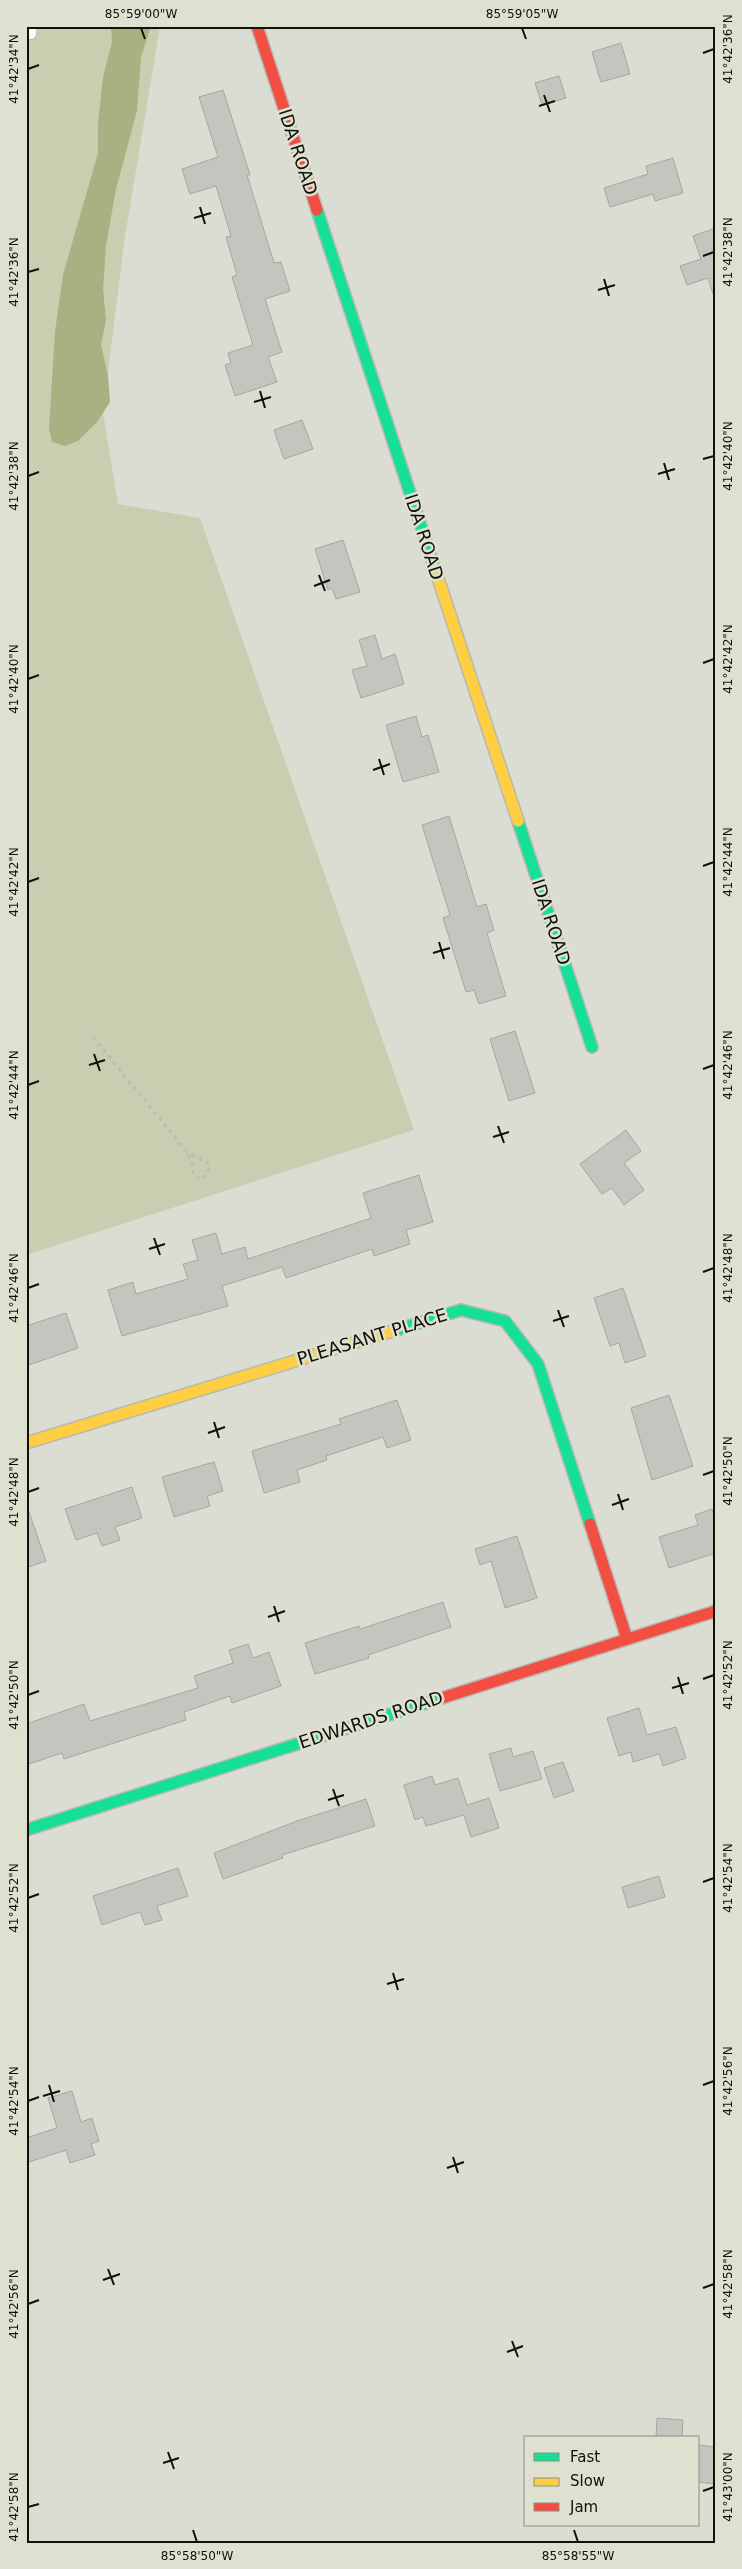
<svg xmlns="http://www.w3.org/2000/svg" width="742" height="2569" font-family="'DejaVu Sans',sans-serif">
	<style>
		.green { fill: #caceb0 }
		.water { fill: #abb082 }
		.building { fill: #c4c5be; stroke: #a6a7a0 }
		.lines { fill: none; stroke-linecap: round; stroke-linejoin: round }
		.lane-casing { stroke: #b8b9b2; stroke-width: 12 }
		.fast-casing { stroke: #b8b9b2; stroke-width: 14 }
		.slow-casing { stroke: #b8b9b2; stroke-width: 14 }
		.jam-casing { stroke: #b8b9b2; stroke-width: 14 }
		.path { stroke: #bcbcba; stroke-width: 3; stroke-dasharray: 4 4; stroke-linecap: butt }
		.lane { stroke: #fafaf8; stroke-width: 10 }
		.fast { stroke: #16e098; stroke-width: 11 }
		.slow { stroke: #ffcf43; stroke-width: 11 }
		.jam { stroke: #f24e42; stroke-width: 11 }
		.ticks { fill: none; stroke: #10110b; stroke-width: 2 }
		.labels { text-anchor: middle; stroke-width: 5; stroke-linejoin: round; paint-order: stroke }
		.street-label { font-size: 18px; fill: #10110b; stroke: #dee1cf }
		.neatline { fill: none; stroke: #10110b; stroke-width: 2 }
		.ticks-label { font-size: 12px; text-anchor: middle; fill: #10110b }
	</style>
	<rect width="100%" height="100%" fill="#dbddd3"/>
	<path class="green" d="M 26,26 L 160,26 L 125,236 L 103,412 L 118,504 L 200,518 L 414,1130 L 26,1255 Z"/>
	<path class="water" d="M 111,26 L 151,26 L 141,57 L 137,111 L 116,189 L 106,246 L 103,289 L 106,320 L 101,345 L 108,375 L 110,402 L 97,422 L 78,441 L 65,446 L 52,442 L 49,428 L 55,331 L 63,275 L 98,153 L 98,123 L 103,77 L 112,42 Z"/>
	<g class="building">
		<path d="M 621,43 L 630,74 L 601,82 L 592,52 Z"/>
		<path d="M 559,76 L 566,98 L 542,105 L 535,83 Z"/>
		<path d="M 223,90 L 250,175 L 247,175 L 274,263 L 281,262 L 290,291 L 265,299 L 282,352 L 268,357 L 277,382 L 235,396 L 225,365 L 231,363 L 228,353 L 253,345 L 232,277 L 237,275 L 226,237 L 231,236 L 216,186 L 190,194 L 182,169 L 218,157 L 199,97 Z"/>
		<path d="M 673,158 L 683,193 L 655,201 L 653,194 L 610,207 L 604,188 L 648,174 L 646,166 Z"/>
		<path d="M 716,228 L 716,293 L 713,294 L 708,278 L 687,285 L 680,266 L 701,259 L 693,236 Z"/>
		<path d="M 302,420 L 313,449 L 284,459 L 274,430 Z"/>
		<path d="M 343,540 L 360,592 L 336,599 L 332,588 L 328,590 L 315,549 Z"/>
		<path d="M 375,635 L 382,659 L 395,654 L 404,684 L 361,698 L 352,670 L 367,666 L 359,640 Z"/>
		<path d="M 416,716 L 422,737 L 428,735 L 439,772 L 403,782 L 386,725 Z"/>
		<path d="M 449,816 L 477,907 L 486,904 L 494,930 L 487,933 L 506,996 L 479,1004 L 474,990 L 466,992 L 443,918 L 450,915 L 422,825 Z"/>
		<path d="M 515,1031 L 535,1093 L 509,1101 L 490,1039 Z"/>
		<path d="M 626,1130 L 641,1151 L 624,1163 L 644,1190 L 624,1205 L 612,1188 L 602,1194 L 580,1164 Z"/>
		<path d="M 419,1175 L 433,1222 L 406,1230 L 410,1244 L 374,1256 L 372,1249 L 286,1278 L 282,1267 L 222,1286 L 228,1306 L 122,1336 L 108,1290 L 133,1282 L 136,1294 L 188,1279 L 183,1264 L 198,1260 L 192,1240 L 216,1233 L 222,1254 L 245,1247 L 248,1259 L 371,1218 L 363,1193 Z"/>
		<path d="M 623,1288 L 646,1356 L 625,1363 L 619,1343 L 610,1346 L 594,1298 Z"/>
		<path d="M 66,1313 L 78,1348 L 26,1366 L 26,1326 Z"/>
		<path d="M 669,1395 L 693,1466 L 652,1480 L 631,1408 Z"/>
		<path d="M 397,1400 L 411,1440 L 387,1448 L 383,1437 L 326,1456 L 327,1460 L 297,1470 L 300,1482 L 264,1493 L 252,1451 L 341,1424 L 339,1419 Z"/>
		<path d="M 214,1462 L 223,1491 L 207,1496 L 210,1506 L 174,1517 L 162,1477 Z"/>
		<path d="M 132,1487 L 142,1518 L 115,1527 L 120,1540 L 102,1546 L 97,1533 L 76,1540 L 65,1509 Z"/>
		<path d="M 712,1509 L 716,1521 L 716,1553 L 669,1568 L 659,1537 L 698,1525 L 695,1515 Z"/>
		<path d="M 29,1512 L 46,1561 L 26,1568 L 26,1513 Z"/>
		<path d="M 517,1536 L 537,1598 L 505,1608 L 491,1561 L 480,1565 L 475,1549 Z"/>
		<path d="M 443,1602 L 451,1627 L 368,1655 L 369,1658 L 315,1674 L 305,1643 L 359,1626 L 360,1629 Z"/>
		<path d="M 248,1644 L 253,1658 L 269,1652 L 281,1686 L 232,1703 L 230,1696 L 184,1712 L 186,1720 L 64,1759 L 62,1753 L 26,1765 L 26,1724 L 84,1704 L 90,1721 L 198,1688 L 194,1676 L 233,1663 L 229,1650 Z"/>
		<path d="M 639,1708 L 647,1735 L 676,1727 L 686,1758 L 663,1766 L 659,1754 L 633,1762 L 631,1752 L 619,1756 L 607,1718 Z"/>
		<path d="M 511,1748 L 513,1757 L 533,1751 L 542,1779 L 500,1791 L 489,1754 Z"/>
		<path d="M 563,1762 L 574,1791 L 554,1798 L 544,1768 Z"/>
		<path d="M 432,1776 L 435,1785 L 458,1778 L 467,1805 L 489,1798 L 499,1828 L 471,1837 L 464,1815 L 426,1826 L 423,1817 L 415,1820 L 404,1785 Z"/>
		<path d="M 366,1799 L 375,1826 L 282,1855 L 283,1858 L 223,1879 L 214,1853 L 297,1821 Z"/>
		<path d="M 178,1868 L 188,1896 L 157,1906 L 162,1920 L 145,1925 L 140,1912 L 102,1925 L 93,1896 Z"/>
		<path d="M 659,1876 L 665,1897 L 628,1908 L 622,1887 Z"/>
		<path d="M 72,2091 L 81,2122 L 92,2118 L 99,2141 L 91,2144 L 95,2155 L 70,2163 L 66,2150 L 29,2162 L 26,2151 L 26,2138 L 57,2128 L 48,2098 Z"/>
		<path d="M 657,2418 L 683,2420 L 682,2438 L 656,2438 Z"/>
		<path d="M 698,2445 L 716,2447 L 716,2484 L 698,2482 Z"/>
	</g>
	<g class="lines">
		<g class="lane-casing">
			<path id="lane" d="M 31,34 L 32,26"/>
		</g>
		<g class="fast-casing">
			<g id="fast">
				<path d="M 317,210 L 435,569"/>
				<path d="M 518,821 L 592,1047"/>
				<path d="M 390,1332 L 461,1310 L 505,1321 L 538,1364 L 590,1524"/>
				<path d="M 26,1830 L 442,1698"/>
			</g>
		</g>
		<g class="slow-casing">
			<g id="slow">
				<path d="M 435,569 L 518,821"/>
				<path d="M 26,1443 L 390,1332"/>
			</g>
		</g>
		<g class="jam-casing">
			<g id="jam">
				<path d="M 257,26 L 317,210"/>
				<path d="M 590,1524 L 627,1639"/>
				<path d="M 442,1698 L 716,1611"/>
			</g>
		</g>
		<path class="path" d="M 93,1037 L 187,1152 L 192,1162 L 193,1175 L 200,1179 L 205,1177 L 209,1169 L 208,1163 L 187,1152"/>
		<use href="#lane" class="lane"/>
		<use href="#fast" class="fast"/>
		<use href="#slow" class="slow"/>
		<use href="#jam" class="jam"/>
	</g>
	<path class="ticks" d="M 141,28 L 145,39M 522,28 L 526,39M 703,53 L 714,49M 28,69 L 39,65M 544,95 L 550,112M 539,106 L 555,101M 200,207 L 205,224M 194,218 L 211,213M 703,256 L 714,252M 28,272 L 39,269M 604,279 L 609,296M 598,290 L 615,285M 260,391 L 265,408M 254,402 L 271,397M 703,459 L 714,456M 664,463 L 669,480M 658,474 L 675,469M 28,476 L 39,472M 319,575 L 325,591M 314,586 L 330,580M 703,663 L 714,659M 28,679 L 39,675M 379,759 L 384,775M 373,770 L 390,764M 703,866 L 714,862M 28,882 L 39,878M 439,942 L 444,959M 433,953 L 450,948M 94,1054 L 100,1071M 89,1065 L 105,1060M 703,1069 L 714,1065M 28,1085 L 39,1081M 498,1126 L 504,1143M 493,1137 L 509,1132M 154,1238 L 160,1255M 149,1249 L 165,1244M 703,1272 L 714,1268M 28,1288 L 39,1284M 558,1310 L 564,1327M 553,1321 L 569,1316M 214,1422 L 219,1438M 208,1433 L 225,1427M 703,1475 L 714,1471M 28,1492 L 39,1488M 618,1494 L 623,1510M 612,1505 L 629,1499M 274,1606 L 279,1622M 268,1617 L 285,1611M 678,1677 L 683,1694M 703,1679 L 714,1675M 672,1688 L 689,1683M 28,1695 L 39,1691M 333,1789 L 339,1806M 328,1800 L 344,1795M 703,1882 L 714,1878M 28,1898 L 39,1894M 393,1973 L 398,1990M 387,1984 L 404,1979M 49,2085 L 54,2102M 703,2085 L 714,2081M 43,2096 L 60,2091M 28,2101 L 39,2097M 453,2157 L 458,2173M 447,2168 L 464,2162M 108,2269 L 114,2285M 103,2280 L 120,2274M 703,2288 L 714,2284M 28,2304 L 39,2300M 512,2341 L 518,2357M 507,2352 L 523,2346M 168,2452 L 174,2469M 163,2463 L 179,2458M 703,2491 L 714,2487M 28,2507 L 39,2504M 193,2530 L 197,2542M 574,2530 L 578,2542"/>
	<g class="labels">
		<g class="street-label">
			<text transform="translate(298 152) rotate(72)" y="6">IDA ROAD</text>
			<text transform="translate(424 537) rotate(72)" y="6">IDA ROAD</text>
			<text transform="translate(551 922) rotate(72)" y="6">IDA ROAD</text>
			<text transform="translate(372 1337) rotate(-17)" y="6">PLEASANT PLACE</text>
			<text transform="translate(371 1720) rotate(-18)" y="6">EDWARDS ROAD</text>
		</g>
	</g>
	<rect width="742" height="2569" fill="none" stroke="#dee1cf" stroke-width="55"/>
	<rect x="524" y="2436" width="175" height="90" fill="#dee1cf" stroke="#8c8e81"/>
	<rect x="534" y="2453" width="25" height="8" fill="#16e098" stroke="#8c8e81"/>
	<text x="570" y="2462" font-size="15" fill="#10110b">Fast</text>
	<rect x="534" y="2478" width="25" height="8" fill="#ffcf43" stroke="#8c8e81"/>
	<text x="570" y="2486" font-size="15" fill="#10110b">Slow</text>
	<rect x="534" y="2503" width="25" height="8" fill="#f24e42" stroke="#8c8e81"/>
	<text x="570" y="2512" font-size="15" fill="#10110b">Jam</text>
	<rect x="28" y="28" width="686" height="2514" class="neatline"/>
	<g class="ticks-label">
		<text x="141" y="18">85°59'00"W</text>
		<text x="522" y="18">85°59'05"W</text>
		<text transform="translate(728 49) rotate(-90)" y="4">41°42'36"N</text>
		<text transform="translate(14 69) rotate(-90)" y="4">41°42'34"N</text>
		<text transform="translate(728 252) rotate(-90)" y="4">41°42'38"N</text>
		<text transform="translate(14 272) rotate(-90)" y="4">41°42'36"N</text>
		<text transform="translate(728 456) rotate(-90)" y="4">41°42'40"N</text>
		<text transform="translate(14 476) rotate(-90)" y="4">41°42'38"N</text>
		<text transform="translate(728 659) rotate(-90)" y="4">41°42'42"N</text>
		<text transform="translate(14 679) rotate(-90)" y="4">41°42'40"N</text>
		<text transform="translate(728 862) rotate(-90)" y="4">41°42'44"N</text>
		<text transform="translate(14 882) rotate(-90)" y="4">41°42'42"N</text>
		<text transform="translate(728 1065) rotate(-90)" y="4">41°42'46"N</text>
		<text transform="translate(14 1085) rotate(-90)" y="4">41°42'44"N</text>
		<text transform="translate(728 1268) rotate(-90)" y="4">41°42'48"N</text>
		<text transform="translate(14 1288) rotate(-90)" y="4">41°42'46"N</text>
		<text transform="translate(728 1471) rotate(-90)" y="4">41°42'50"N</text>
		<text transform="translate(14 1492) rotate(-90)" y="4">41°42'48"N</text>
		<text transform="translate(728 1675) rotate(-90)" y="4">41°42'52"N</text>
		<text transform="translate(14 1695) rotate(-90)" y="4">41°42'50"N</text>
		<text transform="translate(728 1878) rotate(-90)" y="4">41°42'54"N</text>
		<text transform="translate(14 1898) rotate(-90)" y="4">41°42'52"N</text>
		<text transform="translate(728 2081) rotate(-90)" y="4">41°42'56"N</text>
		<text transform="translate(14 2101) rotate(-90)" y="4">41°42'54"N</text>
		<text transform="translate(728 2284) rotate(-90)" y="4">41°42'58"N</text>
		<text transform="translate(14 2304) rotate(-90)" y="4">41°42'56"N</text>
		<text transform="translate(728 2487) rotate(-90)" y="4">41°43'00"N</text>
		<text transform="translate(14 2507) rotate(-90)" y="4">41°42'58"N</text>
		<text x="197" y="2560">85°58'50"W</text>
		<text x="578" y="2560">85°58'55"W</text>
	</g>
</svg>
